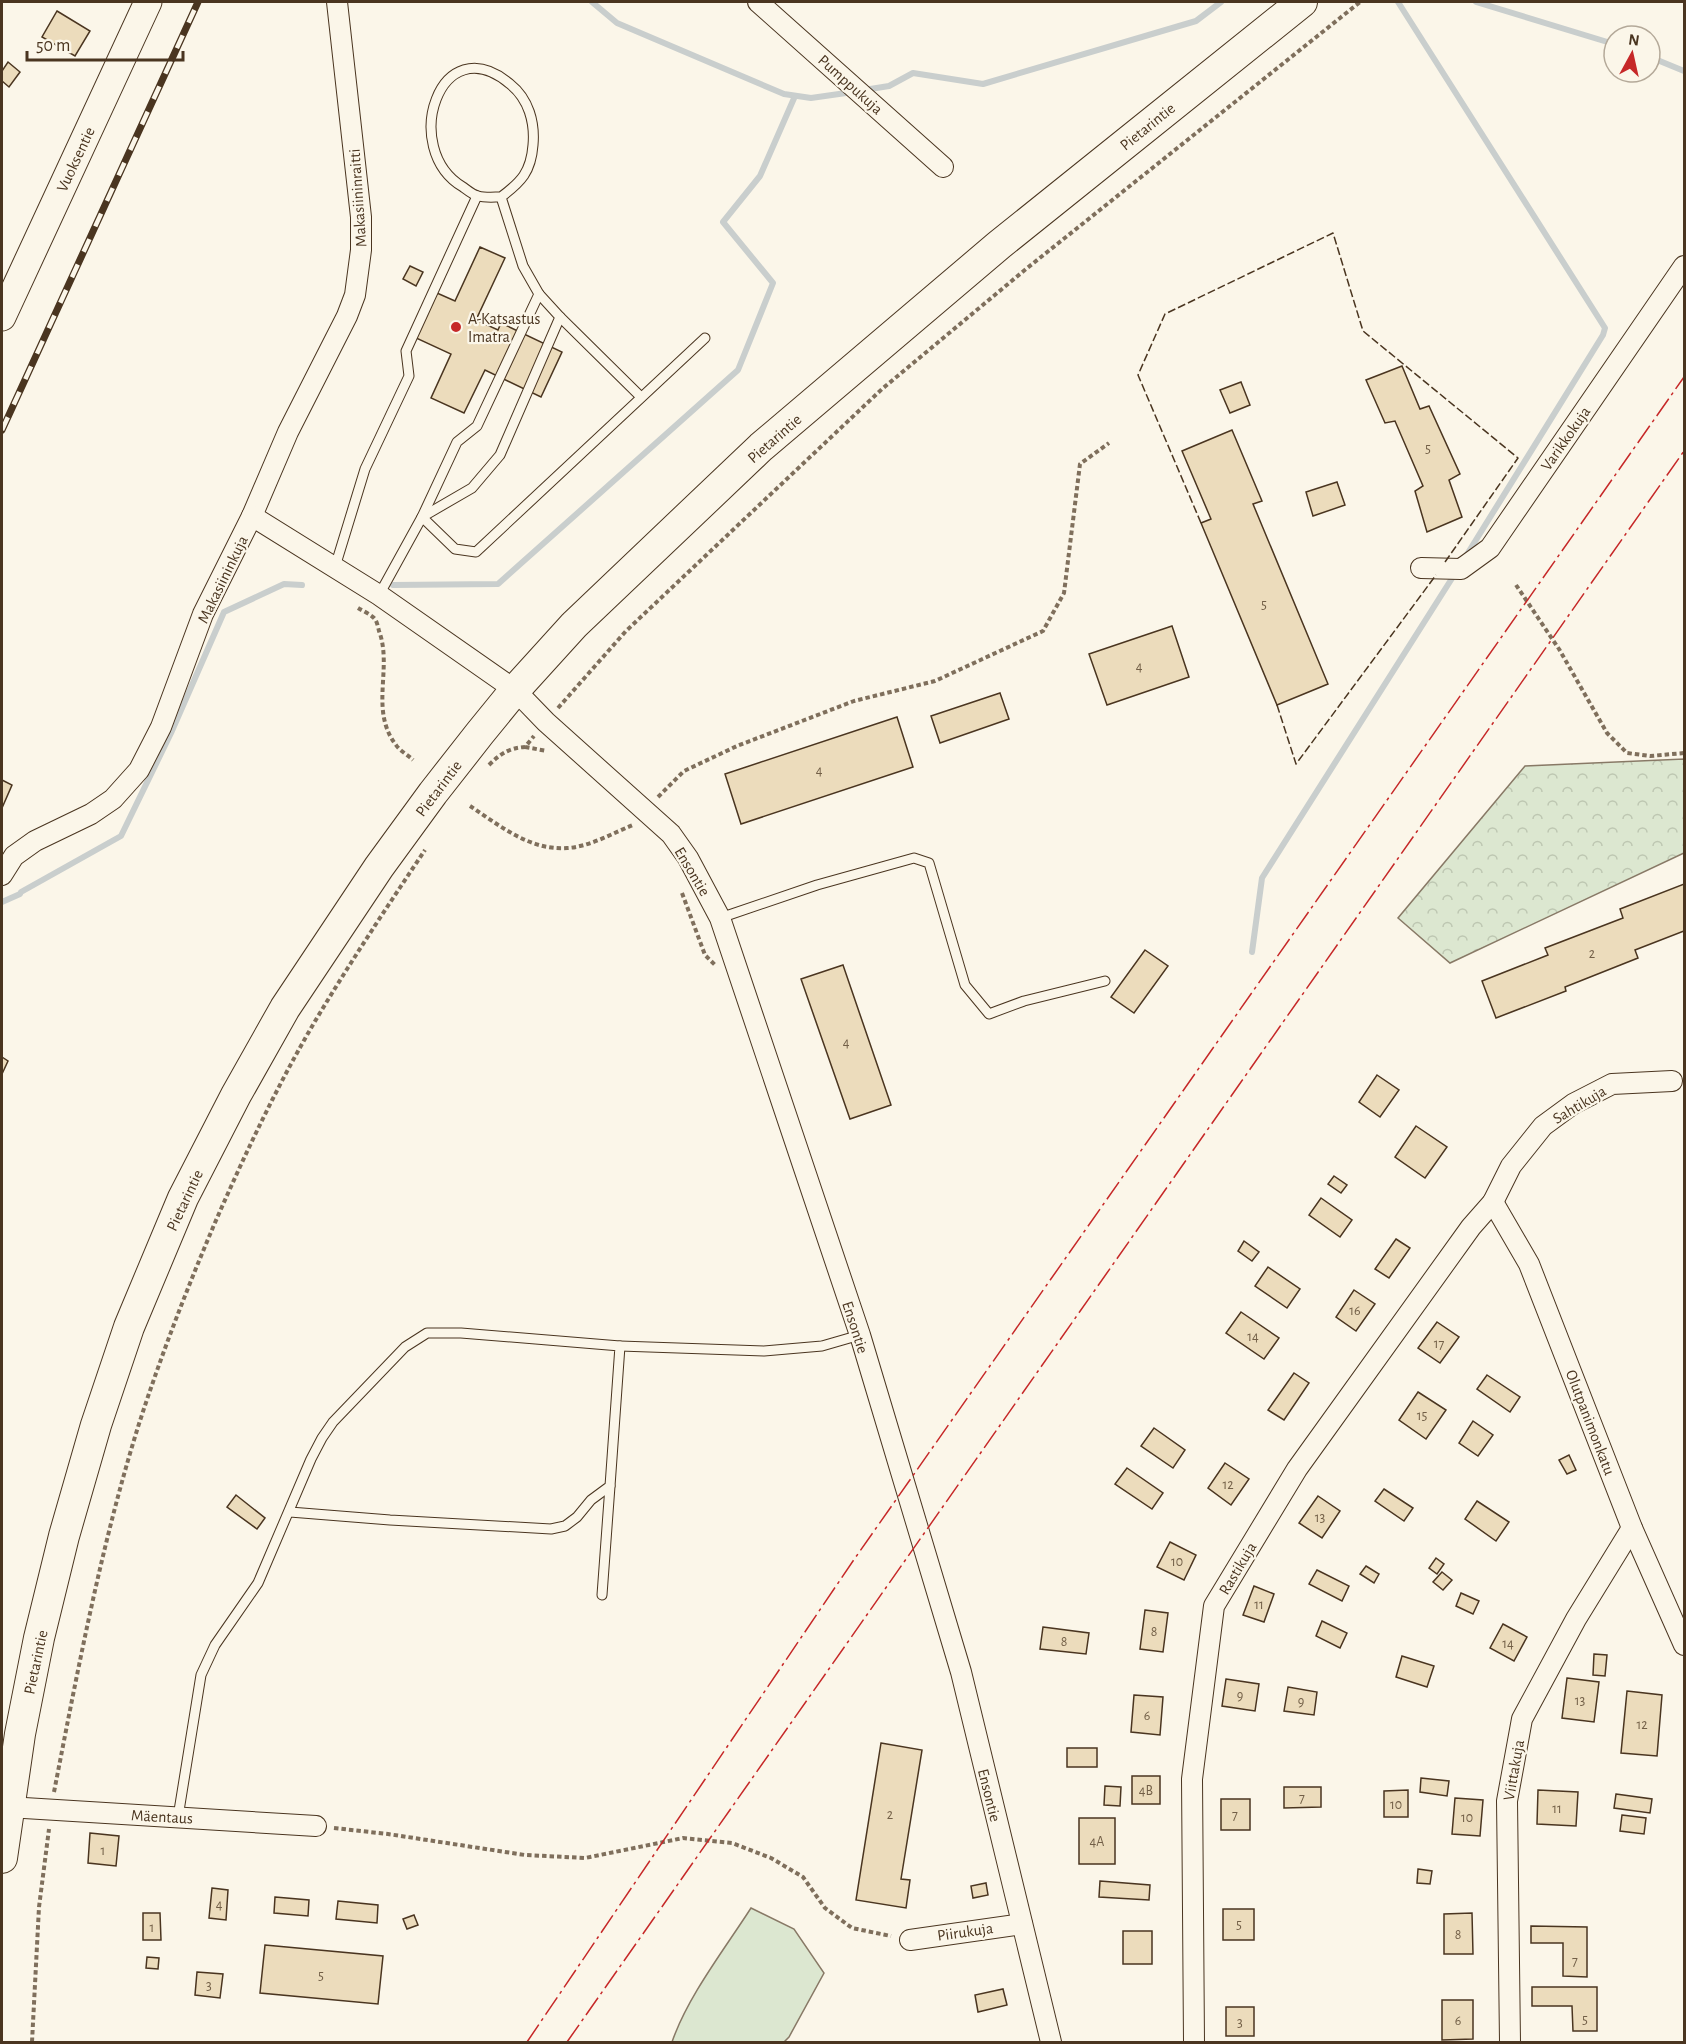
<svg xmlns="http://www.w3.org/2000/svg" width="1686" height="2044" font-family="'Alegreya Sans',sans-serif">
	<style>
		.forest { fill: url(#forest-crowns); stroke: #887966; stroke-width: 1.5 }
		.park { fill: #dce7d0; stroke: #887966; stroke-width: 1.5 }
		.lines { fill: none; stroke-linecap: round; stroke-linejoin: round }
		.stream { stroke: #c9cecd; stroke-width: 6 }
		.building { fill: #ecdcbc; stroke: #4a3520; stroke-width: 1.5 }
		.lane-casing { stroke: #4a3520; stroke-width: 11 }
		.street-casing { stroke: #4a3520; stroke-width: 22 }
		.secondary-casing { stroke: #4a3520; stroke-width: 29 }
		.primary-casing { stroke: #4a3520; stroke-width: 32 }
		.path { stroke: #7f6f5c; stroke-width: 4; stroke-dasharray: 4.5 3; stroke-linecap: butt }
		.lane { stroke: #fbf6e9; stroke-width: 9 }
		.street { stroke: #fbf6e9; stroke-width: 20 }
		.secondary { stroke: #fbf6e9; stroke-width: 27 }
		.primary { stroke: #fbf6e9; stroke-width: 30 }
		.rail-casing { stroke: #4a3520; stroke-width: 7 }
		.rail { stroke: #fbf6e9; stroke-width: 4.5; stroke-dasharray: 14; stroke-linecap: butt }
		.fence { stroke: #4a3520; stroke-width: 1.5; stroke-dasharray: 8 3; stroke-linecap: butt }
		.power { stroke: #c62828; stroke-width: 1.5; stroke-dasharray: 21 4.5 3 4.5; stroke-linecap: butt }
		.poi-dot { fill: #c62828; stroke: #fbf6e9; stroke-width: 2 }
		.labels { text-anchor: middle; stroke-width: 4.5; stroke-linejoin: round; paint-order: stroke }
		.number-label { font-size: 14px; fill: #725f47 }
		.street-label { font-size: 16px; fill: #4a3520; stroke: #fbf6e9 }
		.poi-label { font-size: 16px; fill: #4a3520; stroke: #fbf6e9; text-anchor: start }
	</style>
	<defs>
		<pattern id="forest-crowns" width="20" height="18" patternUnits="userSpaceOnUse" patternTransform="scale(1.5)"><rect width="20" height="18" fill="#dce7d0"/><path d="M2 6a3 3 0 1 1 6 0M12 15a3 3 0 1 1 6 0" fill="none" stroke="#bec7b2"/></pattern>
	</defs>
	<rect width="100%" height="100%" fill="#fbf6e9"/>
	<path class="forest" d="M 1684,759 L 1684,853 L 1450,963 L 1398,918 L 1525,766 Z"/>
	<path class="park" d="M 751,1908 L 794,1929 L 824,1973 L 789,2037 L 784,2042 L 672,2042 C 688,1996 724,1950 751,1908 Z"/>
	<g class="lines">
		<g class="stream">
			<path d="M 592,2 L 617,23 L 784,94 L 811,98 L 853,92"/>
			<path d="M 1398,2 L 1605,328 L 1603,335 L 1466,556"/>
			<path d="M 1476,2 L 1614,44"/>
			<path d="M 1650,57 L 1684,71"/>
			<path d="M 864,90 L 889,86 L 913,73 L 983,84 L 1196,21 L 1221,2"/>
			<path d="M 393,585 L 498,584 L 738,370 L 773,283 L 723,222 L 760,176 L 795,96"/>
			<path d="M 2,902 L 20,894 L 21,892 L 121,836 L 171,733 L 224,612 L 284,584 L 302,585"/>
			<path d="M 1252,952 L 1262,878 L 1456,572"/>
		</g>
	</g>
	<g class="building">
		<path d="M 57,11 L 90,31 L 75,56 L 42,37 Z"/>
		<path d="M 8,62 L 20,72 L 9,87 L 2,81 L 2,71 Z"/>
		<path d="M 480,247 L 505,258 L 476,320 L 498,330 L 501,323 L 562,352 L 541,397 L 485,370 L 464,413 L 431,398 L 451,354 L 416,338 L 437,293 L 455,301 Z"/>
		<path d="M 410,266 L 423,272 L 416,286 L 403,279 Z"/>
		<path d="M 1402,366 L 1420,409 L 1429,406 L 1460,474 L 1449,480 L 1462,517 L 1427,532 L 1415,491 L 1423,486 L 1395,421 L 1385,423 L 1366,380 Z"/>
		<path d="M 1241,382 L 1250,405 L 1230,413 L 1220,390 Z"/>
		<path d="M 1232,430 L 1262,501 L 1253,504 L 1328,684 L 1277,705 L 1201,523 L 1211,519 L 1182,451 Z"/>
		<path d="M 1337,482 L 1345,505 L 1313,516 L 1306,492 Z"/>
		<path d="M 1172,626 L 1189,677 L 1107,705 L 1089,654 Z"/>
		<path d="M 1000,693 L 1009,719 L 940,743 L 931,716 Z"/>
		<path d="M 897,717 L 913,767 L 741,824 L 725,774 Z"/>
		<path d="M 2,780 L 12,785 L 2,808 Z"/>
		<path d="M 1684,884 L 1684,931 L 1635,950 L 1638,958 L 1565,987 L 1566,991 L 1496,1018 L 1482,981 L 1548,955 L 1545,948 L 1623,918 L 1620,909 Z"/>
		<path d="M 1145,950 L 1168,966 L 1134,1013 L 1111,997 Z"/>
		<path d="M 843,965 L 891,1105 L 850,1119 L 801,979 Z"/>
		<path d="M 2,1057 L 8,1061 L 2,1074 Z"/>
		<path d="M 1377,1075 L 1399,1090 L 1380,1117 L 1359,1102 Z"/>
		<path d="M 1416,1126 L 1447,1147 L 1425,1178 L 1395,1157 Z"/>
		<path d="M 1334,1176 L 1347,1185 L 1341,1193 L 1328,1184 Z"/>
		<path d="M 1321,1198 L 1352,1220 L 1340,1237 L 1309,1215 Z"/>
		<path d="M 1396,1239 L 1410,1248 L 1389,1278 L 1375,1269 Z"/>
		<path d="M 1244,1241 L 1259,1252 L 1252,1261 L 1238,1251 Z"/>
		<path d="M 1268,1267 L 1300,1289 L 1287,1308 L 1255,1286 Z"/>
		<path d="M 1354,1290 L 1375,1304 L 1356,1331 L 1336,1317 Z"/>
		<path d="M 1241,1312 L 1279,1338 L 1264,1359 L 1226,1333 Z"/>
		<path d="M 1437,1322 L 1459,1337 L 1440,1363 L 1418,1348 Z"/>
		<path d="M 1294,1373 L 1309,1383 L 1284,1420 L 1268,1410 Z"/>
		<path d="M 1487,1375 L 1520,1397 L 1510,1412 L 1477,1389 Z"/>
		<path d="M 1418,1392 L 1446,1410 L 1426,1439 L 1399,1420 Z"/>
		<path d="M 1473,1421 L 1493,1435 L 1478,1456 L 1459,1443 Z"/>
		<path d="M 1154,1428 L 1185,1450 L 1173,1468 L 1141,1446 Z"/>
		<path d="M 1569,1455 L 1576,1470 L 1567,1474 L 1559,1460 Z"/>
		<path d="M 1225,1463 L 1249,1479 L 1231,1505 L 1208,1488 Z"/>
		<path d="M 1127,1468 L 1163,1493 L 1152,1509 L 1115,1484 Z"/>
		<path d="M 1384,1489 L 1413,1508 L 1404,1521 L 1375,1501 Z"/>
		<path d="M 236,1495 L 265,1518 L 257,1529 L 227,1507 Z"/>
		<path d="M 1318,1496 L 1340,1511 L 1322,1538 L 1299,1523 Z"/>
		<path d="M 1477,1501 L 1509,1522 L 1496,1541 L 1465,1519 Z"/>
		<path d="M 1170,1542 L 1196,1555 L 1184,1580 L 1157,1567 Z"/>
		<path d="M 1436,1558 L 1444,1564 L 1437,1574 L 1429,1568 Z"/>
		<path d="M 1366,1566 L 1379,1574 L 1374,1583 L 1360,1574 Z"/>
		<path d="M 1317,1570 L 1349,1586 L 1342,1601 L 1309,1584 Z"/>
		<path d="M 1442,1572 L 1452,1580 L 1443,1590 L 1433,1582 Z"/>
		<path d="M 1254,1586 L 1274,1594 L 1264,1622 L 1243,1615 Z"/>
		<path d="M 1461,1593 L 1479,1601 L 1473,1614 L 1456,1606 Z"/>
		<path d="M 1145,1610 L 1168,1613 L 1163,1652 L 1140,1649 Z"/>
		<path d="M 1322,1621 L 1347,1633 L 1340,1648 L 1316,1636 Z"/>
		<path d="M 1503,1624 L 1527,1637 L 1514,1661 L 1490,1648 Z"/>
		<path d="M 1043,1627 L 1089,1633 L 1086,1654 L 1040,1649 Z"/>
		<path d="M 1594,1654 L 1607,1655 L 1605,1676 L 1593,1675 Z"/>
		<path d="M 1402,1656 L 1434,1666 L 1427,1687 L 1396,1677 Z"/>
		<path d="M 1567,1678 L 1599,1682 L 1594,1722 L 1562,1718 Z"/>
		<path d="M 1226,1679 L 1259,1684 L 1255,1711 L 1222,1706 Z"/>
		<path d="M 1288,1687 L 1317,1692 L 1314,1715 L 1284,1711 Z"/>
		<path d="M 1627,1691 L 1662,1695 L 1657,1756 L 1621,1753 Z"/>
		<path d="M 1134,1695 L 1163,1697 L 1160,1735 L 1131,1732 Z"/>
		<path d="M 881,1743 L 922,1750 L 901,1879 L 910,1880 L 906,1908 L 856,1900 Z"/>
		<rect x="1067" y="1748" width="30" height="19"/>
		<rect x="1132" y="1776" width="28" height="28"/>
		<path d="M 1421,1778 L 1449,1781 L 1447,1796 L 1420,1792 Z"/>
		<path d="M 1105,1786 L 1121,1787 L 1120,1806 L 1104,1805 Z"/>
		<path d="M 1284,1787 L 1321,1787 L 1321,1807 L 1284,1808 Z"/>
		<path d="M 1408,1790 L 1408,1817 L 1384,1817 L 1384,1791 Z"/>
		<path d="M 1538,1790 L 1578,1792 L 1576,1826 L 1537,1824 Z"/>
		<path d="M 1616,1794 L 1652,1799 L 1650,1813 L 1614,1808 Z"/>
		<path d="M 1455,1798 L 1483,1800 L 1480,1836 L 1452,1834 Z"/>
		<rect x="1221" y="1799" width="29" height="31"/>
		<path d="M 1622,1815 L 1646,1818 L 1644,1834 L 1620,1831 Z"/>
		<rect x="1079" y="1818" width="36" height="46"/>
		<path d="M 90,1833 L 119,1836 L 116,1866 L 88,1863 Z"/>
		<path d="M 1418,1869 L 1432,1871 L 1430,1884 L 1417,1883 Z"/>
		<path d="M 1100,1881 L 1150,1885 L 1149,1900 L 1099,1897 Z"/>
		<path d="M 986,1883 L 988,1895 L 973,1898 L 971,1886 Z"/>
		<path d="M 212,1888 L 228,1890 L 226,1920 L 209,1918 Z"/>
		<path d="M 275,1897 L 309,1900 L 308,1916 L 274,1913 Z"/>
		<path d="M 338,1901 L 378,1905 L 377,1923 L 336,1919 Z"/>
		<rect x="1223" y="1909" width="31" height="31"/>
		<path d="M 143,1913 L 160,1913 L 161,1940 L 143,1940 Z"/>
		<path d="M 1472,1913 L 1473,1954 L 1444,1954 L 1444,1914 Z"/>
		<path d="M 414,1915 L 418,1925 L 407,1929 L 403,1919 Z"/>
		<path d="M 1531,1926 L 1587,1927 L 1587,1977 L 1563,1976 L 1563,1943 L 1531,1943 Z"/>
		<rect x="1123" y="1931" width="29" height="33"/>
		<path d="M 265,1945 L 383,1956 L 378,2004 L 260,1993 Z"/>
		<path d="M 147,1957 L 159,1958 L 158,1969 L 146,1968 Z"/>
		<path d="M 197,1972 L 223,1974 L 220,1998 L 195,1995 Z"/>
		<path d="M 1532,1987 L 1597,1987 L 1597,2031 L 1573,2031 L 1572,2006 L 1532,2006 Z"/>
		<path d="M 1003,1989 L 1007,2005 L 978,2012 L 975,1995 Z"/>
		<path d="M 1442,2000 L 1473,2000 L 1473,2039 L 1442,2040 Z"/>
		<rect x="1226" y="2007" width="28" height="29"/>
	</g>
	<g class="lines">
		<g class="lane-casing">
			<g id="lane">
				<path d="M 539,294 L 560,317 L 500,455 L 472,488 L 422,517 L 455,549 L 476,552 L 705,338"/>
				<path d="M 560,317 L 641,397"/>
				<path d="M 335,567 L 365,469 L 409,376 L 406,351 L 477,196"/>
				<path d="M 379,595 L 422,517 L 457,442 L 477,426 L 539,294 L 523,266 L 501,197 C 521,182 531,172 533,145 C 535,123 529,99 510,84 C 440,25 399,149 463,187 C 467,190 473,195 478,196 C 485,198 494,197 501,197"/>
				<path d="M 720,918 L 817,885 L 914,858 L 929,863 L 965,985 L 989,1014 L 1024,1001 L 1105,981"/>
				<path d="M 620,1346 L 764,1351 L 822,1346 L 860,1335"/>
				<path d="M 602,1595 L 610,1486"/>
				<path d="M 178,1817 L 201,1675 L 215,1645 L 258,1583 L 311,1459 L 322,1438 L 333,1422 L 405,1347 L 427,1333 L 461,1333 L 620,1346 L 610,1486 L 591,1500 L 577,1517 L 565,1526 L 551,1529 L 390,1520 L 290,1512"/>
			</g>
		</g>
		<g class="street-casing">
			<g id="street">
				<path d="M 758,2 L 943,167"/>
				<path d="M 252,516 L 288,432 L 347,316 L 355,295 L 361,250 L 361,217 L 337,2"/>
				<path d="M 1421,568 L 1461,569 L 1490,548 L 1684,266"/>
				<path d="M 2,875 L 14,856 L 35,841 L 91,814 L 113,799 L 139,770 L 161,727 L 203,614 L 252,516 L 379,595 L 515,690 L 546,722 L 671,834 L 688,858 L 720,918 L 860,1335 L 961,1672 L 1051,2042"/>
				<path d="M 1493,1202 L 1529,1264 L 1632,1528 L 1684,1645"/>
				<path d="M 8,1807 L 316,1826"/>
				<path d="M 910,1940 L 1022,1924"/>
				<path d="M 1194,2042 L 1192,1779 L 1214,1606 L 1297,1469 L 1471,1227 L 1493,1202 L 1511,1166 L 1543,1126 L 1573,1104 L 1612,1084 L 1672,1081"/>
				<path d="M 1510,2042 L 1507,1801 L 1522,1719 L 1576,1619 L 1632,1528"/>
			</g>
		</g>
		<g class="secondary-casing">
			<path id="secondary" d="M 2,317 L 148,2"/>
		</g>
		<g class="primary-casing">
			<path id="primary" d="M 2,1858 L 20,1734 L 39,1638 L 64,1536 L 96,1425 L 129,1327 L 183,1198 L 236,1095 L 285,1008 L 379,867 L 433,793 L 480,733 L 515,690 L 574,625 L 761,447 L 999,245 L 1302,2"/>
		</g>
		<g class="path">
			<path d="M 1516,585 L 1559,649 L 1607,733 L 1627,753 L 1650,756 L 1684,753"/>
			<path d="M 358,608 C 363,611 370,614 374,618 C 377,621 378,627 379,631 C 393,668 369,710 396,745 C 400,751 408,755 413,760"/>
			<path d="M 558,708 L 626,631 L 882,389 L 1026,269 L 1360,2"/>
			<path d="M 525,747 L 547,751"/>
			<path d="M 489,765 C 500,754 509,748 525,747 L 534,736"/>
			<path d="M 658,797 L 684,771 L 737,746 L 854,701 L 935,681 L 1043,631 L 1064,593 L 1080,464 L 1109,443"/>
			<path d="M 470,806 C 499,825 530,851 567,848 C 589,847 613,833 633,825"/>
			<path d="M 682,893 L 705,955 L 716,966"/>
			<path d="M 54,1792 C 78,1669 101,1546 138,1427 C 160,1358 186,1291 214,1225 C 244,1156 276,1088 314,1023 C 349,964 387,907 425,850"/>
			<path d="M 334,1828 L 388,1834 L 525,1855 L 585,1858 L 683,1838 L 732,1843 L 771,1858 L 803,1877 L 825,1908 L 852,1928 L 891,1936"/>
			<path d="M 32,2042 L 39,1907 L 49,1829"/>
		</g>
		<use href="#lane" class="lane"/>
		<use href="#street" class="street"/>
		<use href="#secondary" class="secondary"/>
		<use href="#primary" class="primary"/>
		<g class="rail-casing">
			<path id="rail" d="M 2,430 L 198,2"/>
		</g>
		<use href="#rail" class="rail"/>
		<g class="fence">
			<path d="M 1201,523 L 1138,375 L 1165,314 L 1333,233 L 1363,331 L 1518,458 L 1445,562"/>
			<path d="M 1277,705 L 1296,764 L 1436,575"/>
		</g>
		<g class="power">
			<path d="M 527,2042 L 853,1561 L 1684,377"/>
			<path d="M 567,2042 L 1684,451"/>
		</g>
	</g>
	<circle class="poi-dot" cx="456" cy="327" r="6"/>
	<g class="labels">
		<g class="number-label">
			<text x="1428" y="453">5</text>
			<text x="1264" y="609">5</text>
			<text x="1139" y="671">4</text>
			<text x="819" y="775">4</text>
			<text x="1592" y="958">2</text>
			<text x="846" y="1047">4</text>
			<text x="1355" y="1315">16</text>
			<text x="1253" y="1341">14</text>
			<text x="1439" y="1348">17</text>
			<text x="1422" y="1420">15</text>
			<text x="1228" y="1489">12</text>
			<text x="1320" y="1522">13</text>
			<text x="1177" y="1566">10</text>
			<text x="1259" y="1609">11</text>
			<text x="1154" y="1636">8</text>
			<text x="1064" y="1646">8</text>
			<text x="1508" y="1648">14</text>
			<text x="1240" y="1700">9</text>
			<text x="1580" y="1705">13</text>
			<text x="1301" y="1706">9</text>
			<text x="1147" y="1720">6</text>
			<text x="1642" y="1729">12</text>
			<text x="1146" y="1795">4B</text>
			<text x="1302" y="1802">7</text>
			<text x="1396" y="1809">10</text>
			<text x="1557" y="1813">11</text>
			<text x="890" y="1819">2</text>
			<text x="1235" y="1819">7</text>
			<text x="1467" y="1822">10</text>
			<text x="1097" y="1846">4A</text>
			<text x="103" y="1855">1</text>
			<text x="219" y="1909">4</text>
			<text x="1239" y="1929">5</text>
			<text x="152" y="1932">1</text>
			<text x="1458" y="1939">8</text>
			<text x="1575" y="1965">7</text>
			<text x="321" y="1980">5</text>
			<text x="209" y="1990">3</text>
			<text x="1585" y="2024">5</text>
			<text x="1458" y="2025">6</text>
			<text x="1240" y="2027">3</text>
		</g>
		<g class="street-label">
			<text transform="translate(851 84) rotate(42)" y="6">Pumppukuja</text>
			<text transform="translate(1147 126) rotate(-39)" y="6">Pietarintie</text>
			<text transform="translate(75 159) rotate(-65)" y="6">Vuoksentie</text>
			<text transform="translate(357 198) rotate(-94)" y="6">Makasiininraitti</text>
			<text transform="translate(774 438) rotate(-41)" y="6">Pietarintie</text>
			<text transform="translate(1565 438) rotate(-55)" y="6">Varikkokuja</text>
			<text transform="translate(222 579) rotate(-64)" y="6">Makasiininkuja</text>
			<text transform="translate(438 788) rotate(-53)" y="6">Pietarintie</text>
			<text transform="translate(693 871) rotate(59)" y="6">Ensontie</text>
			<text transform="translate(1579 1104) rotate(-31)" y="6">Sahtikuja</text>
			<text transform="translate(184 1200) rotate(-65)" y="6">Pietarintie</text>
			<text transform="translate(856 1327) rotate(72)" y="6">Ensontie</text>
			<text transform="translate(1591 1422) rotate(69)" y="6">Olutpanimonkatu</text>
			<text transform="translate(1237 1568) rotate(-59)" y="6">Rastikuja</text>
			<text transform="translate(35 1662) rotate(-78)" y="6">Pietarintie</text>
			<text transform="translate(1513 1770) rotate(-80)" y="6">Viittakuja</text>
			<text transform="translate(990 1795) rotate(76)" y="6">Ensontie</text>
			<text transform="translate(162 1816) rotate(3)" y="6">Mäentaus</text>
			<text transform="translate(965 1931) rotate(-8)" y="6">Piirukuja</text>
		</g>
		<g class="poi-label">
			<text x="468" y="324">A-Katsastus<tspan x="468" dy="18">Imatra</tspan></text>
		</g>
	</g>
	<rect width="1686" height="2044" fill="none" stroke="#4a3520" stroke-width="6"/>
	<g transform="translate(1632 54) rotate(8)"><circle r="28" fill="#fbf6e9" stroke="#b4a999" stroke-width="1.5"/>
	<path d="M0-4.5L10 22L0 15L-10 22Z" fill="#c62828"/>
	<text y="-9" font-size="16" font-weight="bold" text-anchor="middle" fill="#4a3520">N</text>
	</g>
	<path d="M27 51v9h156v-9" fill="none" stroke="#4a3520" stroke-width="3"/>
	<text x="36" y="51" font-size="18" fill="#4a3520" stroke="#fbf6e9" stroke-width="4.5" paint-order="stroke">50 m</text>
</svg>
